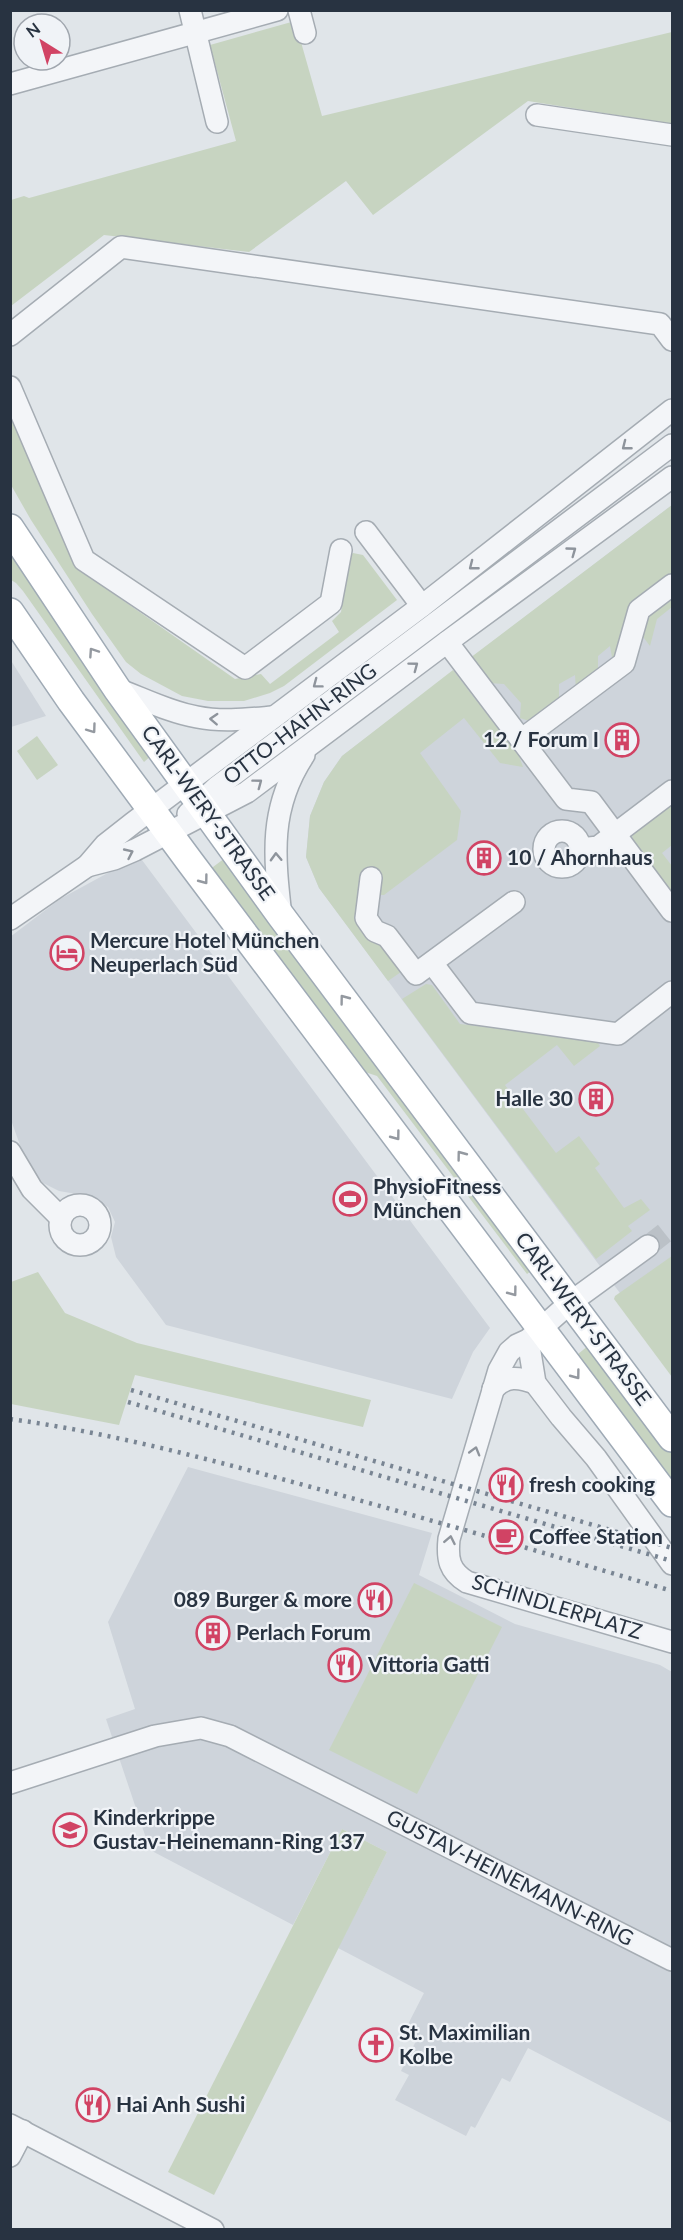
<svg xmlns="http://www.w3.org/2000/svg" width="683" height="2240" font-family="Lato,sans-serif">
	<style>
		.built { fill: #ced4db }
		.green { fill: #c7d4c1 }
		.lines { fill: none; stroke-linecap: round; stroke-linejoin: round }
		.minor-tunnel { stroke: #bbc1c7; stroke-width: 21; stroke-dasharray: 21 10; stroke-linecap: butt }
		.minor-casing { stroke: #a5acb3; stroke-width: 24 }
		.major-casing { stroke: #9faab5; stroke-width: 30 }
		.minor { stroke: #f3f5f8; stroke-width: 21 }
		.major { stroke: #fff; stroke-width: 27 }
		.rail { stroke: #798593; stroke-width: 4.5; stroke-dasharray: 3 6; stroke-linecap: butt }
		.oneway { stroke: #8e949c }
		.oneway2 { stroke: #9499a0 }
		.labels { text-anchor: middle; stroke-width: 4.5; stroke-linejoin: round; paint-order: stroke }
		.street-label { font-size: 21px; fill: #283341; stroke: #f0f3f7 }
		.poi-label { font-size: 21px; font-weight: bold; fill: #283341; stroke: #f0f3f7; text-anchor: start }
	</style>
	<rect width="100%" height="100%" fill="#e0e5e9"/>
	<g class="built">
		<path d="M 672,505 L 672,1322 L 637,1316 L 319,888 L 306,857 L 310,816 L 324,782 L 342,756 Z"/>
		<path d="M 10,659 L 46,716 L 11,727 L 10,727 Z"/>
		<path d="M 139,856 L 490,1328 L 473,1352 L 452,1399 L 166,1325 L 116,1257 L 111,1237 L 115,1222 L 108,1207 L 88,1196 L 59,1191 L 43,1183 L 25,1159 L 11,1120 L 10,937 L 60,899 Z"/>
		<path d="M 188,1467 L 432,1533 L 419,1575 L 515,1624 L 660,1665 L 672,1672 L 672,2123 L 528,2048 L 510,2082 L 502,2078 L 475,2128 L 471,2126 L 466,2136 L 395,2100 L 409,2075 L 401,2071 L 416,2041 L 403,2034 L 424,1993 L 338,1948 L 387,1852 L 342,1829 L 293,1925 L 150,1850 L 106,1719 L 135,1709 L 108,1622 Z"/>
	</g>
	<g class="green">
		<path d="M 295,21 L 322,116 L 672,32 L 672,124 L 528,101 L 373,215 L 346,181 L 249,252 L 104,235 L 11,306 L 11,200 L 24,196 L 29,198 L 236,141 L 210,45 Z"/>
		<path d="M 10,412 L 84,573 L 235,679 L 261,674 L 270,684 L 339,632 L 332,621 L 341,612 L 350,556 L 353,553 L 363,555 L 397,600 L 284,686 L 270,693 L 244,701 L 208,701 L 182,696 L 141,674 L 126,662 L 92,614 L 31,520 L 11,485 Z"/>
		<path d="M 672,505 L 672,578 L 613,663 L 610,646 L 598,656 L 598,675 L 576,690 L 575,675 L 559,684 L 559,704 L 532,722 L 520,718 L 521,703 L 504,684 L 488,683 L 470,658 Z"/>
		<path d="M 10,544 L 153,754 L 144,762 L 23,591 L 16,583 L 11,580 Z"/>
		<path d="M 672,594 L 672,607 L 657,619 L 650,646 L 641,634 L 644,615 Z"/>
		<path d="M 453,670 L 519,756 L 523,767 L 500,763 L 464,718 L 420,753 L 461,811 L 457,840 L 384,895 L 362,895 L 380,941 L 401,972 L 388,981 L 319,888 L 306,857 L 310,816 L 324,782 L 342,756 Z"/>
		<path d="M 37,736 L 58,765 L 37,780 L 17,751 Z"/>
		<path d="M 672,797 L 672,845 L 662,853 L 672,866 L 672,896 L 634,845 L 632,835 L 634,826 Z"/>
		<path d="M 229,855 L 538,1266 L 527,1274 L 377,1076 L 365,1072 L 205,873 Z"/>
		<path d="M 426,984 L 432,985 L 460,1024 L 596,1040 L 600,1046 L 574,1066 L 557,1045 L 505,1085 L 556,1153 L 579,1136 L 600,1164 L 595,1168 L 624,1208 L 641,1199 L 650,1210 L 628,1226 L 632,1231 L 596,1259 L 402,999 Z"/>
		<path d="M 672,1256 L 672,1377 L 614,1299 L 615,1296 Z"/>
		<path d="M 38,1272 L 65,1313 L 137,1343 L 371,1400 L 363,1427 L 135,1375 L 119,1425 L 11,1404 L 11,1282 Z"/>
		<path d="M 594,1341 L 672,1445 L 672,1493 L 572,1359 Z"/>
		<path d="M 414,1583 L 502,1627 L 417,1794 L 329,1750 Z"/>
		<path d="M 342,1829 L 387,1852 L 214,2195 L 168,2172 Z"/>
	</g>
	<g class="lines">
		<path class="minor-tunnel" d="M 648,1246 L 672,1227"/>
		<g class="minor-casing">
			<g id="minor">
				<path d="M 190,10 L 217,122"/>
				<path d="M 299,10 L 305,33"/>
				<path d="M 10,84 L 277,10"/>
				<path d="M 537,115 L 672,135"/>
				<path d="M 10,335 L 121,247 L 660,324 L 672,340"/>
				<path d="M 10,387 L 84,560 L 245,668 L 331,603 L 341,550"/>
				<path d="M 366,532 L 422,606"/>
				<path d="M 447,642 L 566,799 L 591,802 L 672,911"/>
				<path d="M 117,689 C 144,699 169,712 197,717 C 222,722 248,719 272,717"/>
				<path d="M 521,740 L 624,663 L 639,610 L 672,585"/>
				<path d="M 188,814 L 217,787 L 672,445"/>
				<circle cx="562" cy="849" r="18"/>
				<path d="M 581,849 L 598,847 L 672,791"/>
				<path d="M 87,866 L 114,859 L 135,850 L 247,792 L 447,642 L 672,477"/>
				<path d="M 371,878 L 366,918 L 375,931 L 387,936 L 416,974 L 514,902"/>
				<path d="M 281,916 C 274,855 269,808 304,755"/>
				<path d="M 10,919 L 87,866 L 105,845 L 133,823 L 422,606 L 672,410"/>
				<path d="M 432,963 L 470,1013 L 618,1034 L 672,992"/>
				<path d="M 10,1152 L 32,1189 L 61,1218"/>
				<circle cx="80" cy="1225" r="20"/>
				<path d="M 648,1246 L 571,1302 L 528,1340 L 517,1345 L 509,1352 L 499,1370 L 449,1539 C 447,1559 449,1571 467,1582 L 672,1642"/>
				<path d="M 528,1340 L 535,1383 L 561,1417 L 596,1458 L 672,1564"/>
				<path d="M 493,1389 C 506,1375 519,1377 535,1383"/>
				<path d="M 10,1783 L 155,1736 L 201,1728 L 230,1736 L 672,1960"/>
				<path d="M 10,2125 L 213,2230"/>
				<path d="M 10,2156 L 23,2131"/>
			</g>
		</g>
		<g class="major-casing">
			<g id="major">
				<path d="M 10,528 L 117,689 L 281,916 L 672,1438"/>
				<path d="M 10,612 L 71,701 L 190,862 L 672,1503"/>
			</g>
		</g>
		<use href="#minor" class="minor"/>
		<use href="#major" class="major"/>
		<g class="rail">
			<path d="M 131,1390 L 672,1548"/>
			<path d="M 128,1402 L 672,1561"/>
			<path d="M 10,1419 C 112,1433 212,1460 311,1487 C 432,1520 552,1555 672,1591"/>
		</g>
	</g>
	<defs><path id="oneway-chevron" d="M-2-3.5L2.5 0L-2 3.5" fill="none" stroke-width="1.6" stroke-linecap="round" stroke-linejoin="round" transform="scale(1.5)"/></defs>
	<g class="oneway">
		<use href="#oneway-chevron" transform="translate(626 446) rotate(142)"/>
		<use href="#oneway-chevron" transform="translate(572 551) rotate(-36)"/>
		<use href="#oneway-chevron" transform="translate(473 566) rotate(142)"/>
		<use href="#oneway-chevron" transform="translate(414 666) rotate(-37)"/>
		<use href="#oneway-chevron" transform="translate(317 684) rotate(143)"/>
		<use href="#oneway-chevron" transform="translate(214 719) rotate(-177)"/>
		<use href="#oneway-chevron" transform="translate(258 783) rotate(-37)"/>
		<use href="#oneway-chevron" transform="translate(129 853) rotate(-25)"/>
		<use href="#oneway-chevron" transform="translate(276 857) rotate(-92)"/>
		<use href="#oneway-chevron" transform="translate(475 1451) rotate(-74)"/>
		<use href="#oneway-chevron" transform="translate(450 1540) rotate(-79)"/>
	</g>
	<g class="oneway2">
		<use href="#oneway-chevron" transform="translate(93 652) rotate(-124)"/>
		<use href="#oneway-chevron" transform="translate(92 729) rotate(54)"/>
		<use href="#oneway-chevron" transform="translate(204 880) rotate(53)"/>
		<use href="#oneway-chevron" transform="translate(344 999) rotate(-127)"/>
		<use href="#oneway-chevron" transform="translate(396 1136) rotate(53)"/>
		<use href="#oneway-chevron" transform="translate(461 1155) rotate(-127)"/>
		<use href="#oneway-chevron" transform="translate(513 1292) rotate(53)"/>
		<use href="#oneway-chevron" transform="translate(576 1375) rotate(53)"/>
	</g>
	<defs>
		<g id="building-ring" transform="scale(1.725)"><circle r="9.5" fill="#f0f3f7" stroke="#d14364" stroke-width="1.5"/><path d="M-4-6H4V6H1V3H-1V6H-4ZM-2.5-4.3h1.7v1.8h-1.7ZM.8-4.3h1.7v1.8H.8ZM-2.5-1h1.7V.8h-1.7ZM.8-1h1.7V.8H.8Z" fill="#d14364"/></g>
		<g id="hotel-ring" transform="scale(1.725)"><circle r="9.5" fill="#f0f3f7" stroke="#d14364" stroke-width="1.5"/><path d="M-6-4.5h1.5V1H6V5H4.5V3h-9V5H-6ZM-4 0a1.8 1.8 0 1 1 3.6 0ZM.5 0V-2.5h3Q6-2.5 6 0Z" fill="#d14364"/></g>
		<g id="stadium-ring" transform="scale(1.725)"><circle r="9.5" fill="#f0f3f7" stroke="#d14364" stroke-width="1.5"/><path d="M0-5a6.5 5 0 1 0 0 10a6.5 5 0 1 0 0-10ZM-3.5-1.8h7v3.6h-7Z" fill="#d14364"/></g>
		<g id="restaurant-ring" transform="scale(1.725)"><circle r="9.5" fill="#f0f3f7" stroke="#d14364" stroke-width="1.5"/><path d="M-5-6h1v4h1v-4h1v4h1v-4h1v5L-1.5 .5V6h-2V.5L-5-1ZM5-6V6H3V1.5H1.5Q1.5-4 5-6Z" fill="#d14364"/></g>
		<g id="cafe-ring" transform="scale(1.725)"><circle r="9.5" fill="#f0f3f7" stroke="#d14364" stroke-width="1.5"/><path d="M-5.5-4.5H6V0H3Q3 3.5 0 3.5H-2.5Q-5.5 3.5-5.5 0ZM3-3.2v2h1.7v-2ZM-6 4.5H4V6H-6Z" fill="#d14364"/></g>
		<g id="school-ring" transform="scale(1.725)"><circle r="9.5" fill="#f0f3f7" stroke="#d14364" stroke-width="1.5"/><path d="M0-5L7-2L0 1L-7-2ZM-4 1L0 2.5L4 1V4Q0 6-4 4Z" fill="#d14364"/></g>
		<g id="church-ring" transform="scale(1.725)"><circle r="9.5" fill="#f0f3f7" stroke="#d14364" stroke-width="1.5"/><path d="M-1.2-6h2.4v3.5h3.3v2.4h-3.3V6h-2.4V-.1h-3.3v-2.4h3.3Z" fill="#d14364"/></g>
	</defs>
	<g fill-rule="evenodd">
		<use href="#building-ring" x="622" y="740"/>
		<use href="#building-ring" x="484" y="858"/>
		<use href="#hotel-ring" x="67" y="953"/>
		<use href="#building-ring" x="596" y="1099"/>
		<use href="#stadium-ring" x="350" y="1199"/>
		<use href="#restaurant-ring" x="506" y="1485"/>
		<use href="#cafe-ring" x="506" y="1537"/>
		<use href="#restaurant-ring" x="375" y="1600"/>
		<use href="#building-ring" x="213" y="1633"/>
		<use href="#restaurant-ring" x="345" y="1665"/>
		<use href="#school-ring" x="70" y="1830"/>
		<use href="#church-ring" x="376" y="2045"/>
		<use href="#restaurant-ring" x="93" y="2105"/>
	</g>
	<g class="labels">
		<g class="street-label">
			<text transform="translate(300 724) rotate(-37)" y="7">OTTO-HAHN-RING</text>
			<text transform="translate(208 813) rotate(54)" y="7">CARL-WERY-STRASSE</text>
			<text transform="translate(583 1319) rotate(53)" y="7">CARL-WERY-STRASSE</text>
			<text transform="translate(557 1607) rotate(17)" y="7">SCHINDLERPLATZ</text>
			<text transform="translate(510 1878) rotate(27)" y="7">GUSTAV-HEINEMANN-RING</text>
		</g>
		<g class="poi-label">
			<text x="599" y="747" text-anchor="end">12 / Forum I</text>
			<text x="507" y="865">10 / Ahornhaus</text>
			<text x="90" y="948">Mercure Hotel München<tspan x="90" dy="24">Neuperlach Süd</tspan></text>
			<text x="573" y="1106" text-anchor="end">Halle 30</text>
			<text x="373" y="1194">PhysioFitness<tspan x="373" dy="24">München</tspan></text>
			<text x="529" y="1492">fresh cooking</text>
			<text x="529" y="1544">Coffee Station</text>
			<text x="352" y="1607" text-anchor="end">089 Burger &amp; more</text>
			<text x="236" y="1640">Perlach Forum</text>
			<text x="368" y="1672">Vittoria Gatti</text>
			<text x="93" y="1825">Kinderkrippe<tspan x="93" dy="24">Gustav-Heinemann-Ring 137</tspan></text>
			<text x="399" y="2040">St. Maximilian<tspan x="399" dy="24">Kolbe</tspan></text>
			<text x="116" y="2112">Hai Anh Sushi</text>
		</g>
	</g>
	<rect width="683" height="2240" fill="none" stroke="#283341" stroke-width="24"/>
	<g transform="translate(42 42) rotate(323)"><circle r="28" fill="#f0f3f7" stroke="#a0a6ae" stroke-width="1.5"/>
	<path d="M0-4.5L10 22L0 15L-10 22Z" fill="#d14364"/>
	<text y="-9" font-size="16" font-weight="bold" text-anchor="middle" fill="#283341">N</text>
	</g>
</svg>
